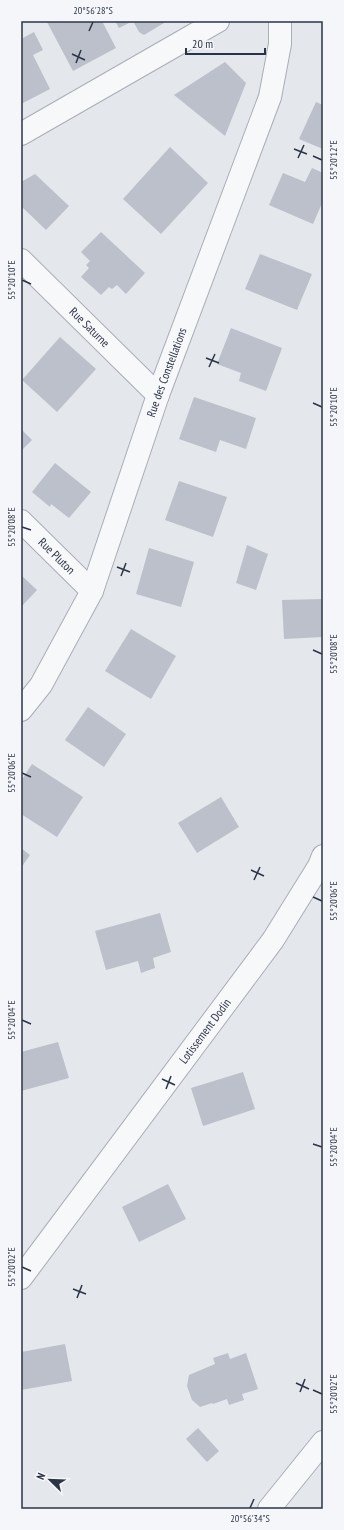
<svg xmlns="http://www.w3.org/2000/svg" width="344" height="1530" font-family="'PT Sans Narrow',sans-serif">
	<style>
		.building { fill: #bbc0ca }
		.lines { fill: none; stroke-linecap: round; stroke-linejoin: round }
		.street-casing { stroke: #a9aeb7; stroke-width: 24 }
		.street { stroke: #f7f8fa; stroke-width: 22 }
		.ticks { fill: none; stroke: #2b3445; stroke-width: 1.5 }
		.labels { text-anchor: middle; stroke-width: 4; stroke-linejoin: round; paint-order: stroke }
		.street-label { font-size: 12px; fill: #2b3445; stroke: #f4f6f9 }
		.neatline { fill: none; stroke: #2b3445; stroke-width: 1.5 }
		.ticks-label { font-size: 10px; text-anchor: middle; fill: #2b3445 }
	</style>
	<rect width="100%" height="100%" fill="#e4e7ec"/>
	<g class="building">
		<path d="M 48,21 L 102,21 L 116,48 L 73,71 L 47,22 Z"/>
		<path d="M 115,21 L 164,21 L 164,23 L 144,35 L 139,32 L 133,21 L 119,28 Z"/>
		<path d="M 34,32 L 43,50 L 33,55 L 50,89 L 21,104 L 21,39 Z"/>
		<path d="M 225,62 L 246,83 L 225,136 L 174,95 Z"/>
		<path d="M 316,102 L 323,105 L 323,149 L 299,139 Z"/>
		<path d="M 170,147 L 208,183 L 161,234 L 123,199 Z"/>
		<path d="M 312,168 L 323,173 L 323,201 L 313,224 L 269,205 L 283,173 L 305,182 Z"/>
		<path d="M 35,174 L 69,206 L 46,230 L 21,206 L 21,182 Z"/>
		<path d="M 101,232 L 145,273 L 126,294 L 117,285 L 112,289 L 109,287 L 101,295 L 81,277 L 89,268 L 86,265 L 90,261 L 81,252 Z"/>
		<path d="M 260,254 L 312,274 L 297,310 L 245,289 Z"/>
		<path d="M 231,328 L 282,348 L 266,391 L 239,381 L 241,373 L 217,364 Z"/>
		<path d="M 60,337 L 96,369 L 57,412 L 22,380 Z"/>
		<path d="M 194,397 L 256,418 L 246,449 L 220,440 L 216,452 L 179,439 Z"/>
		<path d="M 21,429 L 32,440 L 21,451 Z"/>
		<path d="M 55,463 L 91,492 L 69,518 L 51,504 L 50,507 L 32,492 Z"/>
		<path d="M 179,481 L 227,497 L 213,537 L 165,520 Z"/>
		<path d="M 247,545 L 268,554 L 256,590 L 236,583 Z"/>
		<path d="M 149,548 L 194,562 L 181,607 L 136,594 Z"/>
		<path d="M 21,575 L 37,590 L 21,607 Z"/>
		<path d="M 323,599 L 323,637 L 284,639 L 282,600 Z"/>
		<path d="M 131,629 L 176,656 L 151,699 L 105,671 Z"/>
		<path d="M 88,707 L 126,734 L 104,767 L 65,740 Z"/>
		<path d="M 32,764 L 83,797 L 57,837 L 21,814 L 21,781 Z"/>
		<path d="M 221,797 L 239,827 L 197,853 L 178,823 Z"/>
		<path d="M 21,848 L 30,855 L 21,868 Z"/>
		<path d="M 160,913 L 171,952 L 153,958 L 155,968 L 141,973 L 138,961 L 106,970 L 95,931 Z"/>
		<path d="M 58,1042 L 69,1078 L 21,1091 L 21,1052 Z"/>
		<path d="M 243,1072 L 255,1109 L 203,1126 L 191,1088 Z"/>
		<path d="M 168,1184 L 186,1219 L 139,1242 L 122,1207 Z"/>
		<path d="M 65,1344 L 72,1381 L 21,1390 L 21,1352 Z"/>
		<path d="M 228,1353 L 230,1359 L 246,1353 L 258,1389 L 242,1394 L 244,1400 L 229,1405 L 227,1399 L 213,1404 L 212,1403 L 200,1407 L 192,1400 L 187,1386 L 189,1375 L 215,1364 L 213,1358 Z"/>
		<path d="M 198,1428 L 219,1451 L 207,1462 L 186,1439 Z"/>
	</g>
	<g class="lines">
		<g class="street-casing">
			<g id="street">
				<path d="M 21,134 L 218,21"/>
				<path id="s1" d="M 21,260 L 158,395"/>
				<path id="s2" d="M 21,521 L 92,591"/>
				<path id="s3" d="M 21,710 L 41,685 L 92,591 L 158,395 L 270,97 L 280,44 L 280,21"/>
				<path id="s4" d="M 21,1278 L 273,940 L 319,866 L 323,856"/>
				<path d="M 269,1509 L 323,1442"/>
			</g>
		</g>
		<use href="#street" class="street"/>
	</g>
	<path class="ticks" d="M 89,31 L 93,22M 72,54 L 85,60M 76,63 L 81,50M 294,149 L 307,154M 313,156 L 322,160M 298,158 L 304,145M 22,280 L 31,284M 206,358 L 219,363M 209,367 L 215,354M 313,403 L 322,407M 22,527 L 31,530M 117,567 L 130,572M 121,576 L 126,563M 313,650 L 322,654M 22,773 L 31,777M 251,870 L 264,876M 254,880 L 260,867M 313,897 L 322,901M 22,1020 L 31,1024M 162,1079 L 175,1085M 166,1089 L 171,1076M 313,1144 L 322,1147M 22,1267 L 31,1271M 73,1289 L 86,1294M 77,1298 L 82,1285M 296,1383 L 309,1389M 313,1390 L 322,1394M 300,1392 L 305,1379M 250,1508 L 254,1499"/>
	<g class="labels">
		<g class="street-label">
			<text dy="4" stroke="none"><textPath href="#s1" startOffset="96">Rue Saturne</textPath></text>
			<text dy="4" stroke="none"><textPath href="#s3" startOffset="370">Rue des Constellations</textPath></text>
			<text dy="4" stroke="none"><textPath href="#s2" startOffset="50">Rue Pluton</textPath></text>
			<text dy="4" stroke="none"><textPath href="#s4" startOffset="308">Lotissement Dodin</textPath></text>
		</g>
	</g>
	<rect width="344" height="1530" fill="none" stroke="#f4f6f9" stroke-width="44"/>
	<g transform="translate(50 1480) rotate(293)" stroke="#f4f6f9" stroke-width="3" paint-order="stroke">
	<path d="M0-3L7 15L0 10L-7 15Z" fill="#2b3445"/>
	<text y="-6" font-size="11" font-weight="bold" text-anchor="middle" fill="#2b3445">N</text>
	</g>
	<path d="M186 48v6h79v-6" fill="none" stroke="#2b3445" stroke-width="2"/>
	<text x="192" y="48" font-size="12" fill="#2b3445" stroke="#f4f6f9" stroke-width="3" paint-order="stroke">20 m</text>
	<rect x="22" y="22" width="300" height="1486" class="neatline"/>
	<g class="ticks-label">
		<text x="93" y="14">20°56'28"S</text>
		<text transform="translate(333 160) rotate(-90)" y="4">55°20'12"E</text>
		<text transform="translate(11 280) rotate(-90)" y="4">55°20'10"E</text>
		<text transform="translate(333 407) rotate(-90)" y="4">55°20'10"E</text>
		<text transform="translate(11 527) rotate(-90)" y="4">55°20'08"E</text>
		<text transform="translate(333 654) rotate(-90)" y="4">55°20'08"E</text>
		<text transform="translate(11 773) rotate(-90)" y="4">55°20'06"E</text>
		<text transform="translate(333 901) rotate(-90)" y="4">55°20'06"E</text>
		<text transform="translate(11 1020) rotate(-90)" y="4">55°20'04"E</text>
		<text transform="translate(333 1147) rotate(-90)" y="4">55°20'04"E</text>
		<text transform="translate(11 1267) rotate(-90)" y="4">55°20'02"E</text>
		<text transform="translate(333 1394) rotate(-90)" y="4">55°20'02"E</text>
		<text x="250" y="1522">20°56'34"S</text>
	</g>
</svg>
